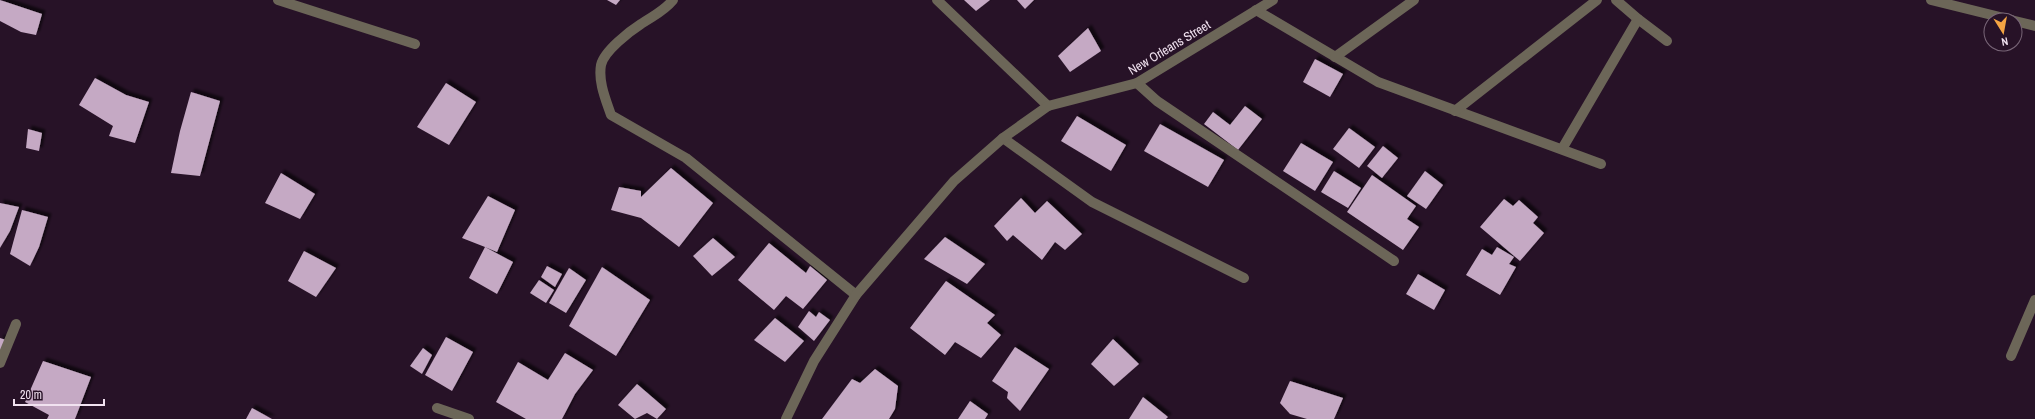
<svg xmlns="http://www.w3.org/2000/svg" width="2035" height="419" font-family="'Archivo Narrow',sans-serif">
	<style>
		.building { fill: #c5a9c4; filter: url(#shadow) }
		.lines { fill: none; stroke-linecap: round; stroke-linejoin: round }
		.lane { stroke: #6c6658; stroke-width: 10 }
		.street { stroke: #6c6658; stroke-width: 10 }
		.labels { text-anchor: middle; stroke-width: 4; stroke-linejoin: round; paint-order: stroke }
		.street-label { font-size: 13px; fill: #f1e2f0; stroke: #271227 }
	</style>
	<defs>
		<filter id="shadow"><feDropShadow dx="3.5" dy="-3.5" stdDeviation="1" flood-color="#0009"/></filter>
	</defs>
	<rect width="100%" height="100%" fill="#271227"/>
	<g class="building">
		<path d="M 0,0 L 42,14 L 36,35 L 21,32 L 0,21 Z"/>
		<path d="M 607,0 L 620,0 L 616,5 Z"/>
		<path d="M 964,0 L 990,0 L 976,11 Z"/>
		<path d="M 1017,0 L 1034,0 L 1025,9 Z"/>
		<path d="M 1088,28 L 1101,51 L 1070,72 L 1058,56 Z"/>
		<path d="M 1315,59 L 1343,74 L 1330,97 L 1303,82 Z"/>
		<path d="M 95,78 L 126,95 L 149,102 L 135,143 L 109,136 L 113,126 L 79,105 Z"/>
		<path d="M 446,83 L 476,102 L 449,145 L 417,127 Z"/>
		<path d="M 191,92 L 220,101 L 200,176 L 171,173 L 180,131 Z"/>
		<path d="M 1245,106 L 1262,119 L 1238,150 L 1204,124 L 1213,112 L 1230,125 Z"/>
		<path d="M 1077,116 L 1126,145 L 1111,171 L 1061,141 Z"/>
		<path d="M 1160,124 L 1224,160 L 1208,187 L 1144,151 Z"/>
		<path d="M 1349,128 L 1375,147 L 1359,168 L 1333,149 Z"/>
		<path d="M 28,129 L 42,133 L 39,151 L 26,148 Z"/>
		<path d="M 1301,143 L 1333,162 L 1315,191 L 1283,171 Z"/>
		<path d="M 1383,146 L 1398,158 L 1382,178 L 1367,166 Z"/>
		<path d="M 671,168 L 713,203 L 679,247 L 641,218 L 611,210 L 619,187 L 641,191 L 641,197 Z"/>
		<path d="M 1334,171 L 1361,188 L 1348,208 L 1321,192 Z"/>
		<path d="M 1425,171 L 1443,185 L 1426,209 L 1407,196 Z"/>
		<path d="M 281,173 L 315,194 L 300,219 L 265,203 Z"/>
		<path d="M 1372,175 L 1416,206 L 1407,219 L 1419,227 L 1403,250 L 1347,212 Z"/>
		<path d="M 488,196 L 515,210 L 497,252 L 485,247 L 513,262 L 497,294 L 469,278 L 485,247 L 462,238 Z"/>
		<path d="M 1021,198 L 1035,213 L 1047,201 L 1082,234 L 1065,250 L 1055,242 L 1042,260 L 1013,235 L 1007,241 L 994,226 Z"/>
		<path d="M 1504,199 L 1513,206 L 1519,200 L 1538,217 L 1533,223 L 1544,233 L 1520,261 L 1480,227 Z"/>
		<path d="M 0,203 L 19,207 L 10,231 L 0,248 Z"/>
		<path d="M 22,210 L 48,217 L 39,247 L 30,266 L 10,254 Z"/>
		<path d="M 945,237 L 985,264 L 967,284 L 924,259 Z"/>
		<path d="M 713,238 L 735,257 L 712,276 L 693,256 Z"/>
		<path d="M 769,243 L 806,273 L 810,266 L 827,280 L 803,309 L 786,296 L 774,310 L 738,280 Z"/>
		<path d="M 1497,247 L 1514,257 L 1509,264 L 1516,267 L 1500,295 L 1466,275 L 1482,249 L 1492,255 Z"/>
		<path d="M 304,251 L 336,268 L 316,297 L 288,281 Z"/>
		<path d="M 547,266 L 562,274 L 555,287 L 541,277 Z"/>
		<path d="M 602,267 L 650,300 L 616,356 L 569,326 Z"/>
		<path d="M 569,268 L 586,280 L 566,313 L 549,303 Z"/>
		<path d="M 1418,274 L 1445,290 L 1434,310 L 1406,294 Z"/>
		<path d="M 539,280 L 554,290 L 546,303 L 530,293 Z"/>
		<path d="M 946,281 L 995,315 L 987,323 L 1001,335 L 981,358 L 955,342 L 945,355 L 910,328 Z"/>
		<path d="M 809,311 L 816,317 L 819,312 L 830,320 L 814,341 L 798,327 Z"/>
		<path d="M 775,318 L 804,341 L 785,362 L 754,340 Z"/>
		<path d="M 446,337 L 473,352 L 452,391 L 425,375 Z"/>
		<path d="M 0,338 L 9,341 L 0,360 Z"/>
		<path d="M 1113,339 L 1139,364 L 1114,386 L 1091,364 Z"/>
		<path d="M 1015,347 L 1049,369 L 1020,411 L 1007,398 L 1008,392 L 992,381 Z"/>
		<path d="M 423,348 L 432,355 L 422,374 L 410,366 Z"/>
		<path d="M 565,353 L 593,370 L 575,394 L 562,419 L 526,419 L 496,402 L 518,362 L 548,380 Z"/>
		<path d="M 43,361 L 91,377 L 75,419 L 47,419 L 49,415 L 25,402 Z"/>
		<path d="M 875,369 L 898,386 L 895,409 L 889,419 L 822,419 L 852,379 L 860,383 Z"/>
		<path d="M 1290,381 L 1343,398 L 1334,419 L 1307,419 L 1290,414 L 1280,403 Z"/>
		<path d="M 637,384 L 666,409 L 657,419 L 647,413 L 635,419 L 618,405 Z"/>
		<path d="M 1143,397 L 1168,417 L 1166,419 L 1129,419 Z"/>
		<path d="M 970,401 L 988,414 L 985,419 L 958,419 Z"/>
		<path d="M 252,408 L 272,419 L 246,419 Z"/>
	</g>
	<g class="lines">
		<g class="lane">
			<path d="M 278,0 L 415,44"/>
			<path d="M 1616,0 L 1638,19 L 1667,41"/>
			<path d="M 1256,10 L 1378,82 L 1601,164"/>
			<path d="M 1335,57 L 1414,0"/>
			<path d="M 1455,111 L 1597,0"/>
			<path d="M 1003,138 L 1092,202 L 1244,278"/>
			<path d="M 1562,149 L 1638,19"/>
			<path d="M 437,408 L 469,419"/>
		</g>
		<g class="street">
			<path d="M 673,0 C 663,12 654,15 641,24 C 630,31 604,51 601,65 C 598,82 606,100 611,115 L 686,158 L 856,295"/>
			<path d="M 937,0 L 1048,106"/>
			<path d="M 1931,0 L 2012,20"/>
			<path d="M 2015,21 L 2035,26"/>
			<path d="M 1137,83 L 1157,101 L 1394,261"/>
			<path d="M 2011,356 L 2035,300"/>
			<path d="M 0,363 L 16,324"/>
			<path d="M 786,419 L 814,361 L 856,295 L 954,181 L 1003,138 L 1048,106 L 1137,83 L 1273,0"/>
		</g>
	</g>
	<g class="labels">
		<g class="street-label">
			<text transform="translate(1169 47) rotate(-31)" y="5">New Orleans Street</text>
		</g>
	</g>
	<g transform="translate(2003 32) rotate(169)"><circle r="19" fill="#271227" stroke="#786577"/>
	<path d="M0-3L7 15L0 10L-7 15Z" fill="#f4a443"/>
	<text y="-6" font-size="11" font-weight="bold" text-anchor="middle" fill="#f1e2f0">N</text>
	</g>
	<path d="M14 399v6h90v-6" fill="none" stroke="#f1e2f0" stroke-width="2"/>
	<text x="20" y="399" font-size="12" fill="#f1e2f0" stroke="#271227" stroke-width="3" paint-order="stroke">20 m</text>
</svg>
